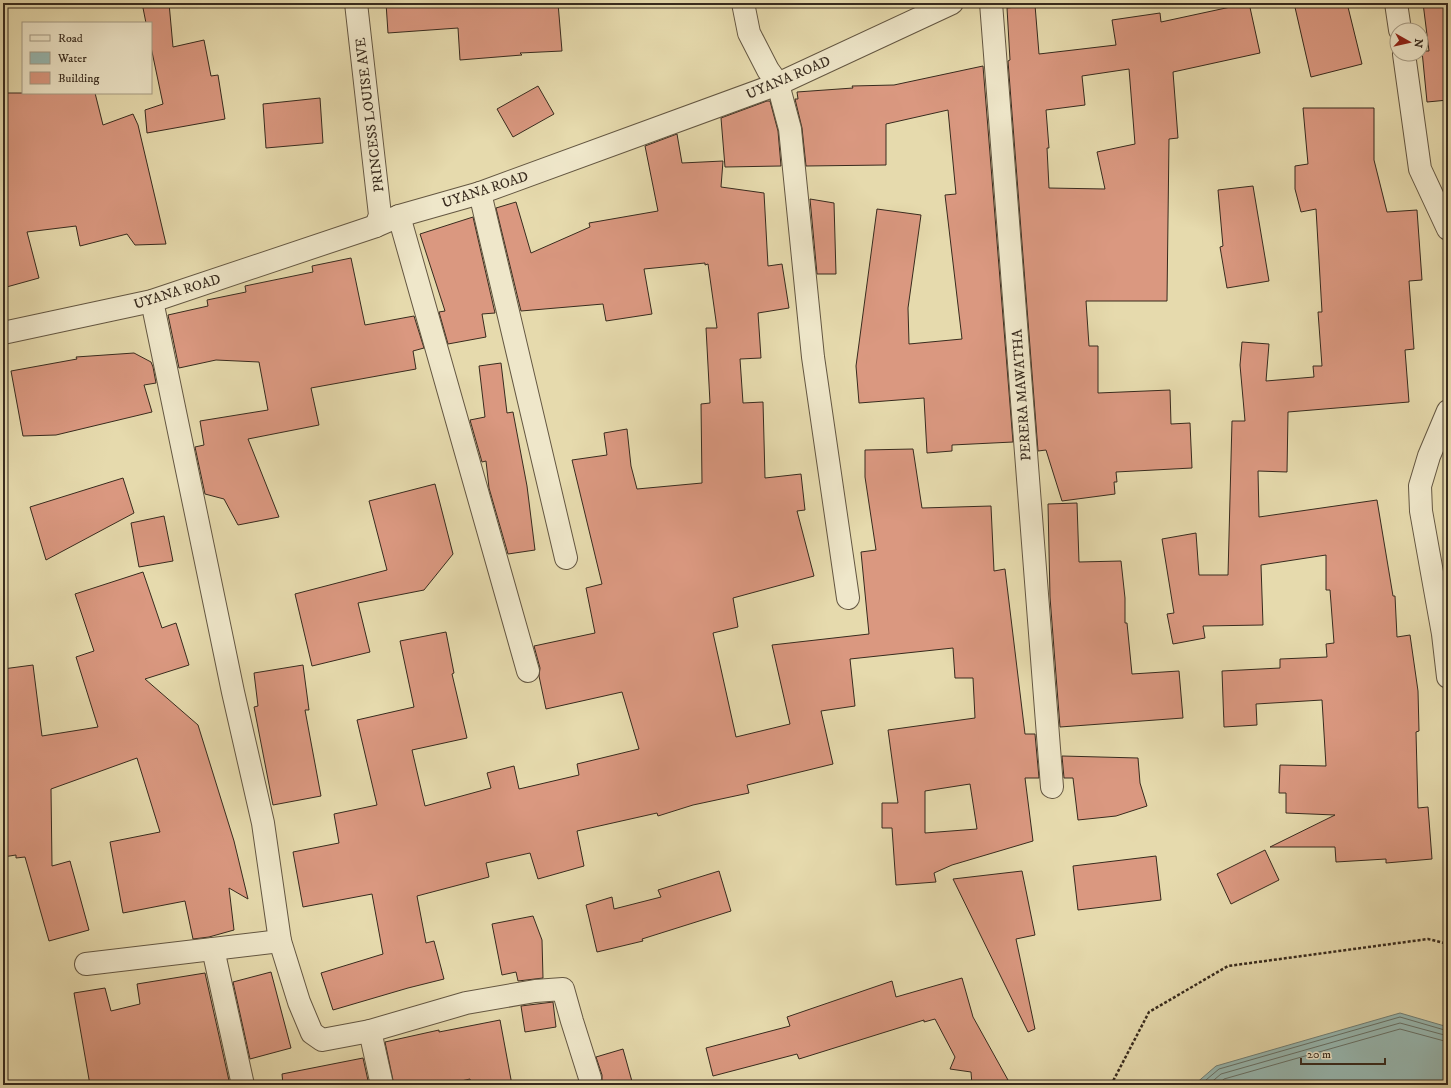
<svg xmlns="http://www.w3.org/2000/svg" width="1451" height="1088" font-family="'IM FELL DW Pica',serif">
	<style>
		.water { fill: #98b9b2; stroke: #728077 }
		.lines { fill: none; stroke-linecap: round; stroke-linejoin: round }
		.shore { stroke: #687268; stroke-width: 1 }
		.building { fill: #da9880; stroke: #382b1e; fill-rule: evenodd }
		.minor-casing { stroke: #645742; stroke-width: 24 }
		.path { stroke: #382b1e; stroke-width: 2.5; stroke-dasharray: 3 2; stroke-linecap: butt }
		.minor { stroke: #efe7ca; stroke-width: 22 }
		.labels { text-anchor: middle; stroke-width: 3.5; stroke-linejoin: round; paint-order: stroke }
		.street-label { font-size: 14px; fill: #382b1e; stroke: #efe7ca }
	</style>
	<rect width="100%" height="100%" fill="#e6daad"/>
	<filter id="stains"><feTurbulence type="fractalNoise" baseFrequency=".005" numOctaves="4"/><feColorMatrix values="0 0 0 0 .2 0 0 0 0 .09 0 0 0 0 .02 0 0 0 .5 -.17"/></filter>
	<radialGradient id="worn" r=".72"><stop offset=".6" stop-color="#630" stop-opacity="0"/><stop offset="1" stop-color="#630" stop-opacity=".3"/></radialGradient>
	<path class="water" d="M 1400,1013 L 1448,1027 L 1448,1085 L 1194,1085 L 1216,1066 Z"/>
	<g class="lines">
		<g class="shore">
			<path d="M 1200,1085 L 1219,1069 L 1400,1017 L 1448,1031"/>
			<path d="M 1208,1085 L 1221,1074 L 1400,1023 L 1448,1036"/>
			<path d="M 1217,1085 L 1224,1079 L 1400,1029 L 1448,1042"/>
		</g>
	</g>
	<g class="building">
		<path d="M 142,3 L 169,3 L 173,47 L 204,40 L 211,76 L 218,75 L 225,119 L 147,133 L 145,110 L 163,104 L 151,47 L 151,23 L 146,23 Z"/>
		<path d="M 386,3 L 558,3 L 562,51 L 520,53 L 522,55 L 460,60 L 458,28 L 388,33 Z"/>
		<path d="M 1249,3 L 1260,53 L 1173,72 L 1178,138 L 1169,139 L 1167,301 L 1086,301 L 1089,346 L 1098,346 L 1098,393 L 1170,390 L 1171,424 L 1190,423 L 1192,468 L 1116,472 L 1117,482 L 1114,482 L 1115,494 L 1062,501 L 1046,450 L 1038,451 L 1008,61 L 1010,60 L 1007,8 L 1035,5 L 1039,54 L 1116,45 L 1112,20 L 1160,13 L 1161,22 ZM 1129,69 L 1135,144 L 1097,152 L 1105,189 L 1049,188 L 1047,148 L 1049,148 L 1046,110 L 1085,105 L 1082,76 Z"/>
		<path d="M 1294,3 L 1347,3 L 1362,64 L 1311,77 Z"/>
		<path d="M 1423,3 L 1448,3 L 1448,100 L 1427,102 L 1422,51 L 1429,51 Z"/>
		<path d="M 983,66 L 1013,442 L 952,445 L 952,451 L 927,453 L 924,398 L 859,403 L 856,366 L 877,209 L 921,215 L 908,308 L 909,344 L 962,339 L 945,195 L 956,194 L 948,110 L 886,124 L 886,165 L 806,166 L 802,128 L 795,99 L 798,99 L 797,92 L 853,88 L 852,86 L 894,85 Z"/>
		<path d="M 538,86 L 554,114 L 513,137 L 497,109 Z"/>
		<path d="M 3,93 L 95,93 L 103,125 L 133,114 L 138,125 L 166,244 L 135,245 L 127,234 L 80,246 L 76,226 L 27,232 L 39,278 L 3,288 Z"/>
		<path d="M 320,98 L 323,143 L 266,148 L 263,104 Z"/>
		<path d="M 767,101 L 770,101 L 778,131 L 781,166 L 725,167 L 721,118 Z"/>
		<path d="M 1303,108 L 1374,108 L 1374,160 L 1387,212 L 1417,210 L 1422,280 L 1409,281 L 1414,349 L 1405,350 L 1409,402 L 1288,412 L 1287,472 L 1258,471 L 1259,517 L 1377,500 L 1393,596 L 1395,596 L 1397,637 L 1410,635 L 1418,691 L 1419,731 L 1416,732 L 1418,808 L 1428,807 L 1432,859 L 1386,863 L 1386,859 L 1336,862 L 1335,847 L 1270,847 L 1335,815 L 1286,813 L 1286,793 L 1279,793 L 1280,765 L 1326,766 L 1322,700 L 1256,704 L 1257,725 L 1224,727 L 1222,671 L 1280,668 L 1280,659 L 1327,657 L 1326,644 L 1334,643 L 1330,590 L 1326,590 L 1326,555 L 1261,565 L 1263,625 L 1203,626 L 1205,638 L 1173,644 L 1167,614 L 1174,613 L 1162,539 L 1196,533 L 1199,575 L 1228,575 L 1232,421 L 1245,421 L 1240,365 L 1242,342 L 1269,344 L 1266,381 L 1314,377 L 1313,366 L 1322,366 L 1318,312 L 1322,312 L 1316,209 L 1301,212 L 1295,189 L 1295,166 L 1308,164 Z"/>
		<path d="M 677,134 L 682,163 L 723,161 L 721,187 L 764,193 L 768,266 L 782,264 L 789,308 L 758,313 L 761,358 L 740,359 L 743,403 L 763,402 L 765,478 L 801,474 L 805,510 L 797,511 L 814,576 L 733,598 L 738,627 L 713,633 L 736,737 L 790,724 L 772,645 L 869,634 L 861,552 L 876,550 L 865,477 L 865,450 L 913,449 L 922,508 L 991,506 L 994,571 L 1005,569 L 1025,734 L 1035,734 L 1039,778 L 1025,778 L 1033,841 L 952,865 L 934,873 L 936,882 L 896,885 L 892,828 L 882,828 L 882,803 L 898,803 L 888,730 L 975,718 L 973,678 L 955,678 L 953,648 L 850,659 L 855,706 L 821,711 L 833,764 L 747,785 L 749,793 L 693,805 L 658,816 L 657,813 L 577,831 L 584,866 L 538,879 L 530,853 L 486,863 L 489,877 L 417,896 L 426,943 L 434,941 L 444,979 L 408,988 L 333,1010 L 321,973 L 383,954 L 372,894 L 303,907 L 293,852 L 339,843 L 334,814 L 377,805 L 357,720 L 414,707 L 400,641 L 446,632 L 454,673 L 452,674 L 467,738 L 412,750 L 425,806 L 491,788 L 487,773 L 514,766 L 519,789 L 579,775 L 577,764 L 639,749 L 622,692 L 546,709 L 539,676 L 540,668 L 534,646 L 595,633 L 586,588 L 602,584 L 572,460 L 607,455 L 604,433 L 627,429 L 631,466 L 637,489 L 702,483 L 701,404 L 710,403 L 706,328 L 717,328 L 708,264 L 705,265 L 705,263 L 644,269 L 652,314 L 606,321 L 603,304 L 521,311 L 496,208 L 516,202 L 531,253 L 590,227 L 589,223 L 658,211 L 645,146 ZM 970,784 L 977,829 L 925,833 L 925,791 Z"/>
		<path d="M 1253,186 L 1269,281 L 1227,288 L 1220,247 L 1223,246 L 1218,190 Z"/>
		<path d="M 810,199 L 834,203 L 836,274 L 817,274 Z"/>
		<path d="M 473,217 L 495,313 L 482,314 L 486,337 L 448,344 L 439,312 L 445,311 L 420,234 Z"/>
		<path d="M 351,258 L 365,325 L 414,316 L 424,348 L 413,351 L 416,369 L 311,388 L 319,425 L 248,439 L 279,517 L 238,525 L 224,499 L 205,494 L 195,447 L 204,445 L 200,421 L 268,410 L 259,362 L 216,360 L 179,368 L 168,315 L 208,306 L 207,300 L 246,292 L 245,286 L 313,272 L 312,266 Z"/>
		<path d="M 134,353 L 151,362 L 153,367 L 156,383 L 144,385 L 152,412 L 56,435 L 23,436 L 11,371 L 77,359 L 76,357 Z"/>
		<path d="M 501,363 L 507,413 L 513,412 L 527,486 L 535,550 L 508,554 L 489,488 L 486,461 L 482,462 L 470,420 L 485,417 L 479,366 Z"/>
		<path d="M 123,478 L 134,513 L 46,560 L 30,507 Z"/>
		<path d="M 435,484 L 453,554 L 424,590 L 358,603 L 370,652 L 312,666 L 295,594 L 387,570 L 369,501 Z"/>
		<path d="M 1077,503 L 1079,562 L 1121,561 L 1125,598 L 1125,623 L 1127,623 L 1132,674 L 1179,671 L 1183,718 L 1060,727 L 1050,597 L 1048,504 Z"/>
		<path d="M 164,516 L 173,561 L 139,567 L 131,523 Z"/>
		<path d="M 143,572 L 162,628 L 176,623 L 189,665 L 145,679 L 198,725 L 234,841 L 248,899 L 229,888 L 234,930 L 209,937 L 193,939 L 185,901 L 123,913 L 110,842 L 160,832 L 137,758 L 51,789 L 52,866 L 70,861 L 89,930 L 49,941 L 25,857 L 16,858 L 16,855 L 3,857 L 3,669 L 33,665 L 42,736 L 98,727 L 76,657 L 94,651 L 75,594 Z"/>
		<path d="M 303,665 L 309,710 L 305,710 L 321,796 L 273,805 L 254,707 L 258,706 L 254,673 Z"/>
		<path d="M 1062,756 L 1138,758 L 1140,783 L 1147,806 L 1116,816 L 1078,820 L 1073,778 L 1064,778 Z"/>
		<path d="M 1265,850 L 1279,880 L 1231,904 L 1217,874 Z"/>
		<path d="M 1156,856 L 1161,900 L 1078,910 L 1073,866 Z"/>
		<path d="M 719,871 L 731,911 L 642,939 L 643,941 L 597,952 L 586,905 L 612,897 L 614,909 L 661,897 L 658,890 Z"/>
		<path d="M 1022,871 L 1035,935 L 1016,939 L 1035,1029 L 1028,1032 L 953,879 Z"/>
		<path d="M 533,916 L 542,940 L 543,978 L 518,981 L 516,972 L 502,975 L 492,924 Z"/>
		<path d="M 271,972 L 291,1048 L 250,1059 L 233,982 Z"/>
		<path d="M 205,973 L 230,1085 L 90,1085 L 74,993 L 105,988 L 111,1011 L 140,1004 L 137,984 Z"/>
		<path d="M 962,978 L 973,1017 L 1008,1080 L 989,1085 L 972,1085 L 971,1072 L 950,1069 L 955,1057 L 935,1019 L 924,1022 L 924,1020 L 799,1059 L 797,1054 L 713,1076 L 706,1048 L 790,1026 L 787,1017 L 892,981 L 896,997 Z"/>
		<path d="M 553,1002 L 556,1027 L 525,1032 L 521,1006 Z"/>
		<path d="M 500,1020 L 512,1085 L 471,1085 L 470,1079 L 443,1085 L 394,1085 L 385,1042 L 439,1030 L 439,1032 Z"/>
		<path d="M 623,1049 L 633,1085 L 600,1085 L 602,1080 L 602,1075 L 596,1057 Z"/>
		<path d="M 363,1058 L 369,1085 L 283,1085 L 282,1074 Z"/>
	</g>
	<g class="lines">
		<g class="minor-casing">
			<g id="minor">
				<path d="M 356,3 L 380,215 L 376,226"/>
				<path d="M 743,3 L 749,33 L 768,70 L 778,84 L 790,129 L 813,357 L 848,598"/>
				<path d="M 991,3 L 1052,787"/>
				<path d="M 1396,3 L 1400,30"/>
				<path d="M 1404,54 L 1420,169 L 1448,229"/>
				<path d="M 480,193 L 566,558"/>
				<path d="M 399,216 L 528,671"/>
				<path d="M 152,301 L 233,692 L 263,823 L 280,941 L 299,1002 L 312,1033 L 322,1040 L 370,1031 L 466,1003 L 535,991 L 563,989 L 572,1021 L 590,1078"/>
				<path d="M 3,333 L 152,301 L 376,226 L 399,216 L 480,193 L 778,84 L 952,3"/>
				<path d="M 1448,411 L 1429,456 L 1420,486 L 1421,511 L 1443,634 L 1448,677"/>
				<path d="M 213,949 L 243,1085"/>
				<path d="M 86,964 L 280,941"/>
				<path d="M 370,1031 L 382,1085"/>
			</g>
		</g>
		<path class="path" d="M 1111,1085 L 1149,1012 L 1228,966 L 1428,939 L 1448,944"/>
		<use href="#minor" class="minor"/>
	</g>
	<g class="labels">
		<g class="street-label">
			<text transform="translate(788 77) rotate(-23)" y="5">UYANA ROAD</text>
			<text transform="translate(369 115) rotate(-97)" y="5">PRINCESS LOUISE AVE</text>
			<text transform="translate(485 189) rotate(-18)" y="5">UYANA ROAD</text>
			<text transform="translate(177 291) rotate(-17)" y="5">UYANA ROAD</text>
			<text transform="translate(1021 395) rotate(-94)" y="5">PERERA MAWATHA</text>
		</g>
	</g>
	<rect width="1451" height="1088" fill="none" stroke="#e6daad" stroke-width="16"/>
	<rect x="4" y="4" width="1443" height="1080" fill="none" stroke="#382b1e" stroke-width="2"/>
	<rect x="8" y="8" width="1435" height="1072" fill="none" stroke="#382b1e"/>
	<rect x="22" y="22" width="130" height="72" fill="#efe7ca" stroke="#a69c85"/>
	<rect x="30" y="35" width="20" height="6" fill="#efe7ca" stroke="#a69c85"/>
	<text x="58" y="42" font-size="12" fill="#382b1e">Road</text>
	<rect x="30" y="52" width="20" height="12" fill="#98b9b2" stroke="#a69c85"/>
	<text x="58" y="62" font-size="12" fill="#382b1e">Water</text>
	<rect x="30" y="72" width="20" height="12" fill="#da9880" stroke="#a69c85"/>
	<text x="58" y="82" font-size="12" fill="#382b1e">Building</text>
	<g transform="translate(1409 42) rotate(98)"><circle r="19" fill="#efe7ca" stroke="#a69c85"/>
	<path d="M0-3L7 15L0 10L-7 15Z" fill="#8f2418"/>
	<text y="-6" font-size="11" font-weight="bold" text-anchor="middle" fill="#382b1e">N</text>
	</g>
	<path d="M1301 1058v6h84v-6" fill="none" stroke="#382b1e" stroke-width="2"/>
	<text x="1307" y="1058" font-size="12" fill="#382b1e" stroke="#efe7ca" stroke-width="3" paint-order="stroke">20 m</text>
	<rect width="100%" height="100%" filter="url(#stains)"/>
	<rect width="100%" height="100%" fill="url(#worn)"/>
</svg>
